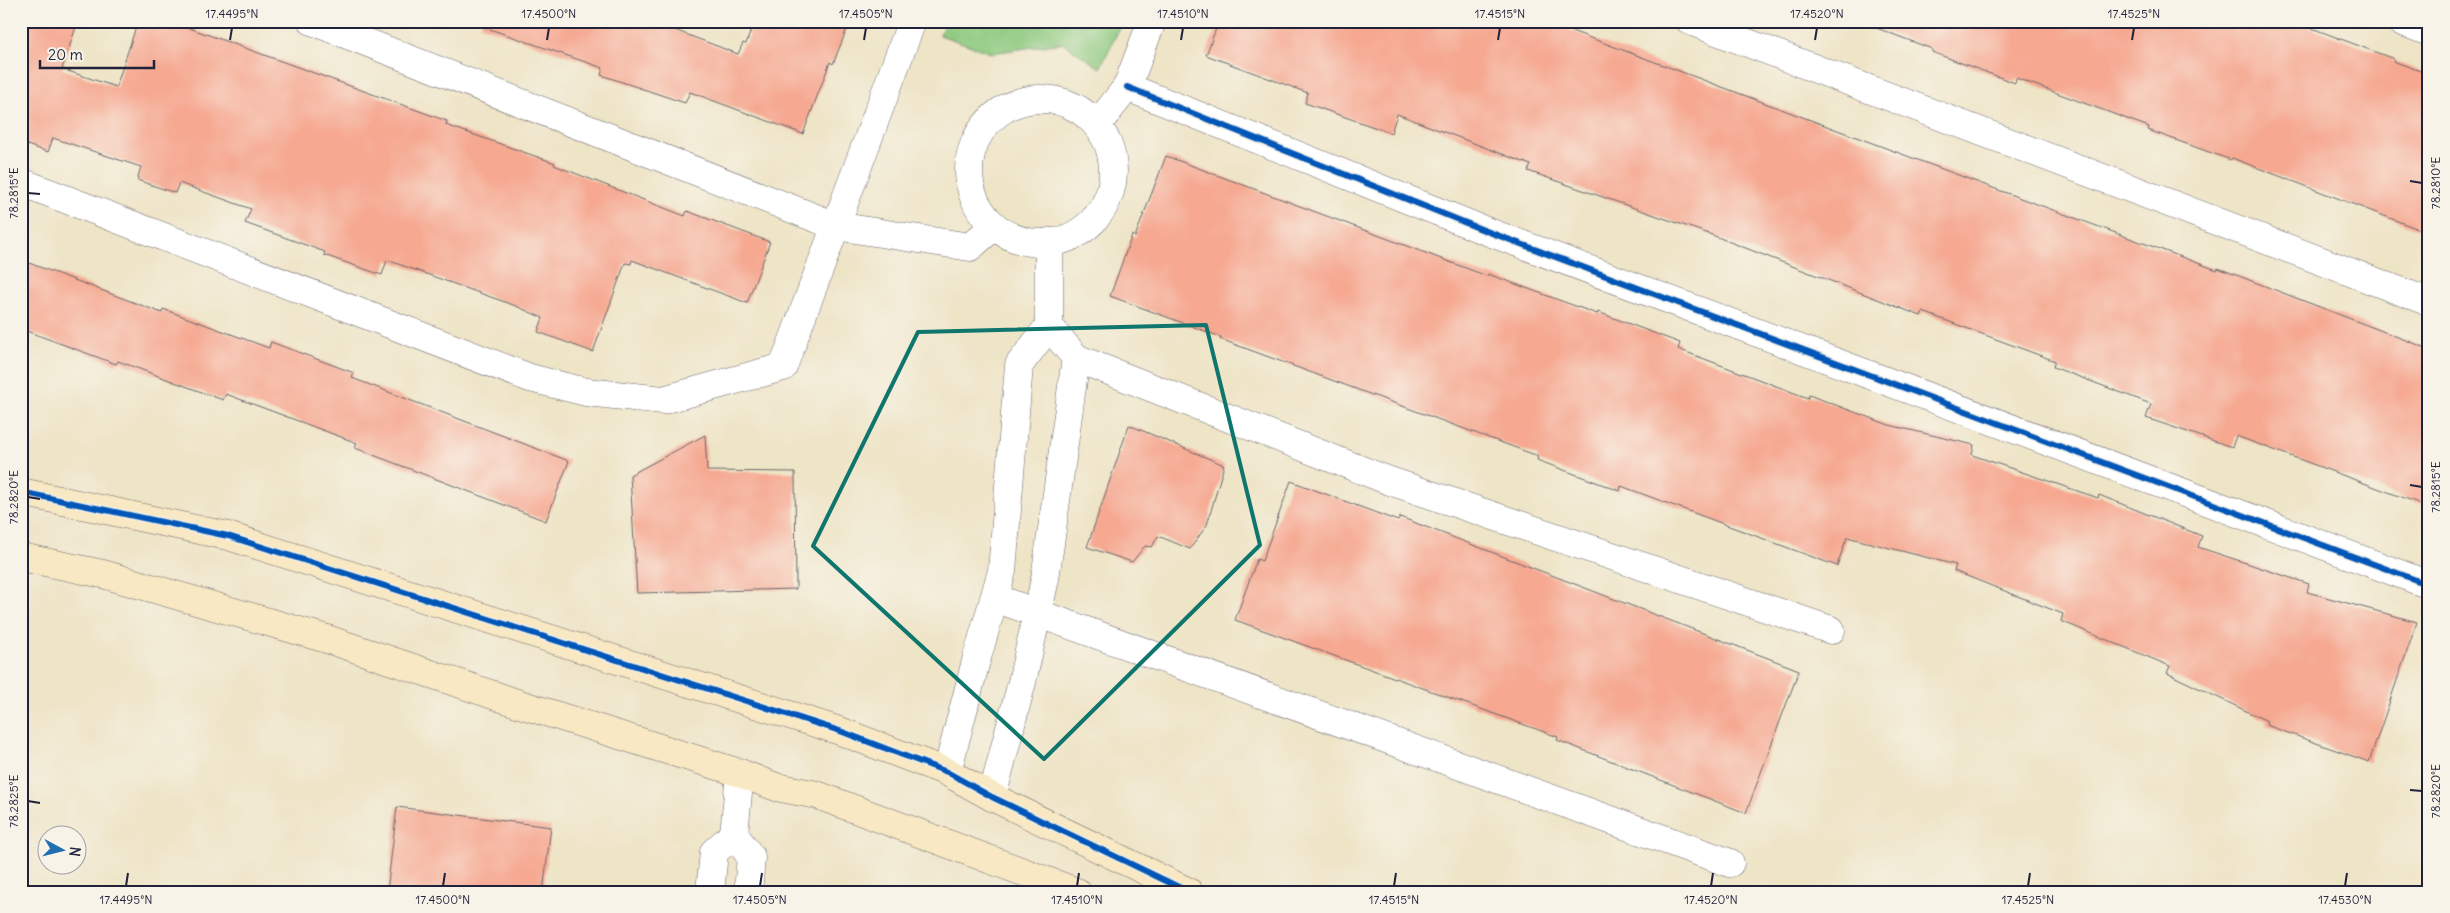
<svg xmlns="http://www.w3.org/2000/svg" width="2450" height="913" font-family="Delius,sans-serif">
	<style>
		.green { fill: #8dc97f; stroke: #58765d }
		.building { fill: #f6a891 }
		.lines { fill: none; stroke-linecap: round; stroke-linejoin: round }
		.street-casing { stroke: #69666c; stroke-width: 29 }
		.secondary-casing { stroke: #69666c; stroke-width: 29 }
		.street { stroke: #fff; stroke-width: 28 }
		.secondary { stroke: #f8e8c3; stroke-width: 28 }
		.cycleway-casing { stroke: #f7f3e8; stroke-width: 9 }
		.cycleway { stroke: #0057b8; stroke-width: 6 }
		.marked { fill: none; stroke: #0f766e; stroke-width: 4; stroke-linejoin: round }
		.ticks { fill: none; stroke: #22223b; stroke-width: 2 }
		.neatline { fill: none; stroke: #22223b; stroke-width: 2 }
		.ticks-label { font-size: 12px; text-anchor: middle; fill: #22223b }
	</style>
	<rect width="100%" height="100%" fill="#f7f3e8"/>
	<filter id="ink" filterUnits="userSpaceOnUse"><feTurbulence type="fractalNoise" baseFrequency=".02" numOctaves="2"/><feDisplacementMap in="SourceGraphic" scale="10" xChannelSelector="R" yChannelSelector="G"/><feConvolveMatrix kernelMatrix="1 2 1 2 8 2 1 2 1" color-interpolation-filters="sRGB"/></filter>
	<filter id="wash" filterUnits="userSpaceOnUse"><feTurbulence type="fractalNoise" baseFrequency=".0096" numOctaves="4" result="noise"/><feDisplacementMap in="SourceGraphic" scale="20" xChannelSelector="R" yChannelSelector="G"/><feGaussianBlur stdDeviation="1.12" result="paint"/><feColorMatrix in="noise" values="0 0 0 0 0 0 0 0 0 0 0 0 0 0 0 0 0 1.4 0 .05"/><feComposite in="paint" operator="in"/></filter>
	<g filter="url(#wash)">
		<rect width="100%" height="100%" fill="#eee4c6"/>
		<path class="green" d="M 945,21 L 1123,21 L 1100,68 L 1063,43 L 991,53 L 940,35 Z"/>
		<g id="blocks">
			<g class="building">
				<path d="M 21,21 L 78,21 L 62,69 L 116,87 L 138,21 L 170,21 L 447,121 L 446,125 L 555,163 L 554,165 L 685,216 L 687,211 L 770,242 L 747,303 L 632,260 L 631,264 L 625,263 L 593,352 L 538,332 L 543,318 L 516,306 L 387,260 L 382,275 L 324,255 L 325,252 L 245,223 L 251,209 L 179,183 L 175,193 L 137,180 L 141,167 L 53,138 L 48,152 L 21,143 Z"/>
				<path d="M 482,21 L 651,21 L 738,54 L 743,43 L 746,44 L 754,21 L 850,21 L 833,64 L 830,62 L 803,134 L 690,92 L 685,103 L 601,75 L 603,68 L 481,26 Z"/>
				<path d="M 1219,21 L 1545,21 L 2001,191 L 2217,270 L 2218,268 L 2429,349 L 2429,507 L 2236,436 L 2232,447 L 2146,418 L 2151,404 L 2053,367 L 2055,361 L 1923,312 L 1921,316 L 1712,235 L 1528,171 L 1531,165 L 1397,114 L 1391,133 L 1305,103 L 1308,93 L 1206,55 Z"/>
				<path d="M 1866,21 L 2293,21 L 2394,59 L 2393,61 L 2429,74 L 2429,233 L 2232,158 L 2231,160 L 2148,130 L 2149,127 L 2016,78 L 2015,83 L 1932,52 L 1932,49 L 1866,24 Z"/>
				<path d="M 1166,156 L 1487,276 L 1488,274 L 1597,314 L 1598,312 L 1680,343 L 1678,349 L 1808,398 L 1809,395 L 1889,425 L 1974,445 L 1972,455 L 2098,498 L 2099,495 L 2202,536 L 2198,547 L 2309,584 L 2307,592 L 2417,622 L 2369,762 L 2266,725 L 2267,721 L 2167,673 L 2170,666 L 2061,621 L 2063,614 L 1954,571 L 1956,565 L 1847,537 L 1837,566 L 1621,486 L 1620,491 L 1537,460 L 1538,456 L 1220,339 L 1221,337 L 1110,296 L 1132,235 L 1135,237 Z"/>
				<path d="M 21,260 L 162,313 L 163,309 L 269,348 L 271,342 L 354,373 L 352,378 L 569,461 L 546,521 L 355,448 L 357,443 L 226,394 L 223,400 L 118,361 L 116,364 L 21,329 Z"/>
				<path d="M 1129,425 L 1224,465 L 1207,525 L 1190,549 L 1158,536 L 1152,547 L 1145,546 L 1132,562 L 1087,547 Z"/>
				<path d="M 705,435 L 707,471 L 795,472 L 796,589 L 637,593 L 630,475 Z"/>
				<path d="M 1291,481 L 1398,521 L 1400,517 L 1799,670 L 1746,813 L 1557,740 L 1558,737 L 1235,620 L 1257,559 L 1262,561 Z"/>
				<path d="M 397,807 L 551,827 L 543,892 L 387,892 Z"/>
			</g>
		</g>
	</g>
	<g filter="url(#ink)">
		<use href="#blocks" fill-opacity="0" stroke="#69666c" stroke-width="1"/>
		<g class="lines">
			<g class="street-casing">
				<g id="street">
					<path d="M 312,21 L 836,226 L 970,247 L 994,226"/>
					<path d="M 1690,21 L 2429,302"/>
					<path d="M 2400,21 L 2429,32"/>
					<path d="M 1127,87 L 1481,229 L 2424,583"/>
					<circle cx="1041" cy="171" r="72"/>
					<path d="M 1097,125 L 1127,87 L 1152,21"/>
					<path d="M 21,182 L 530,378 L 586,392 L 663,400 L 783,367 L 912,21"/>
					<path d="M 1076,358 L 1387,480 L 1831,630"/>
					<path d="M 995,598 L 1730,863"/>
					<path d="M 947,772 L 976,661 L 1002,571 L 1019,365 L 1049,326 L 1049,242"/>
					<path d="M 740,773 L 734,834 L 751,857 L 748,892"/>
					<path d="M 992,797 L 1022,682 L 1045,579 L 1076,358 L 1049,326"/>
					<path d="M 710,892 L 714,852 L 734,834"/>
				</g>
			</g>
			<g class="secondary-casing">
				<g id="secondary">
					<path d="M 21,492 L 228,536 L 840,731 L 947,772 L 992,797 L 1189,892"/>
					<path d="M 21,557 L 103,574 L 327,639 L 523,705 L 740,773 L 776,787 L 817,795 L 1077,892"/>
				</g>
			</g>
			<use href="#street" class="street"/>
			<use href="#secondary" class="secondary"/>
			<g class="cycleway-casing">
				<g id="cycleway">
					<path d="M 1127,87 L 1481,229 L 2424,583"/>
					<path d="M 21,492 L 228,536 L 840,731 L 947,772 L 992,797 L 1189,892"/>
				</g>
			</g>
			<use href="#cycleway" class="cycleway"/>
		</g>
	</g>
	<path class="marked" d="M 1206,325 L 1260,545 L 1044,759 L 813,546 L 918,332 Z"/>
	<path class="ticks" d="M 230,40 L 232,28M 547,40 L 549,28M 864,40 L 866,28M 1181,40 L 1183,28M 1498,40 L 1500,28M 1815,40 L 1817,28M 2132,40 L 2134,28M 2410,181 L 2422,183M 28,193 L 40,194M 2410,485 L 2422,487M 28,497 L 40,499M 2410,790 L 2422,791M 28,801 L 40,803M 126,886 L 128,873M 443,886 L 445,873M 760,886 L 762,873M 1077,886 L 1079,873M 1394,886 L 1396,873M 1711,886 L 1713,873M 2028,886 L 2030,873M 2345,886 L 2347,873"/>
	<rect width="2450" height="913" fill="none" stroke="#f7f3e8" stroke-width="55"/>
	<g transform="translate(62 850) rotate(97)"><circle r="24" fill="#f7f3e8" stroke="#a29fa3"/>
	<path d="M0-4L9 19L0 12L-9 19Z" fill="#1f6fb2"/>
	<text y="-8" font-size="14" font-weight="bold" text-anchor="middle" fill="#22223b">N</text>
	</g>
	<path d="M40 60v8h114v-8" fill="none" stroke="#22223b" stroke-width="2.5"/>
	<text x="48" y="60" font-size="15" fill="#22223b" stroke="#f7f3e8" stroke-width="4" paint-order="stroke">20 m</text>
	<rect x="28" y="28" width="2394" height="858" class="neatline"/>
	<g class="ticks-label">
		<text x="232" y="18">17.4495°N</text>
		<text x="549" y="18">17.4500°N</text>
		<text x="866" y="18">17.4505°N</text>
		<text x="1183" y="18">17.4510°N</text>
		<text x="1500" y="18">17.4515°N</text>
		<text x="1817" y="18">17.4520°N</text>
		<text x="2134" y="18">17.4525°N</text>
		<text transform="translate(2436 183) rotate(-90)" y="4">78.2810°E</text>
		<text transform="translate(14 193) rotate(-90)" y="4">78.2815°E</text>
		<text transform="translate(2436 487) rotate(-90)" y="4">78.2815°E</text>
		<text transform="translate(14 497) rotate(-90)" y="4">78.2820°E</text>
		<text transform="translate(2436 791) rotate(-90)" y="4">78.2820°E</text>
		<text transform="translate(14 801) rotate(-90)" y="4">78.2825°E</text>
		<text x="126" y="904">17.4495°N</text>
		<text x="443" y="904">17.4500°N</text>
		<text x="760" y="904">17.4505°N</text>
		<text x="1077" y="904">17.4510°N</text>
		<text x="1394" y="904">17.4515°N</text>
		<text x="1711" y="904">17.4520°N</text>
		<text x="2028" y="904">17.4525°N</text>
		<text x="2345" y="904">17.4530°N</text>
	</g>
</svg>
